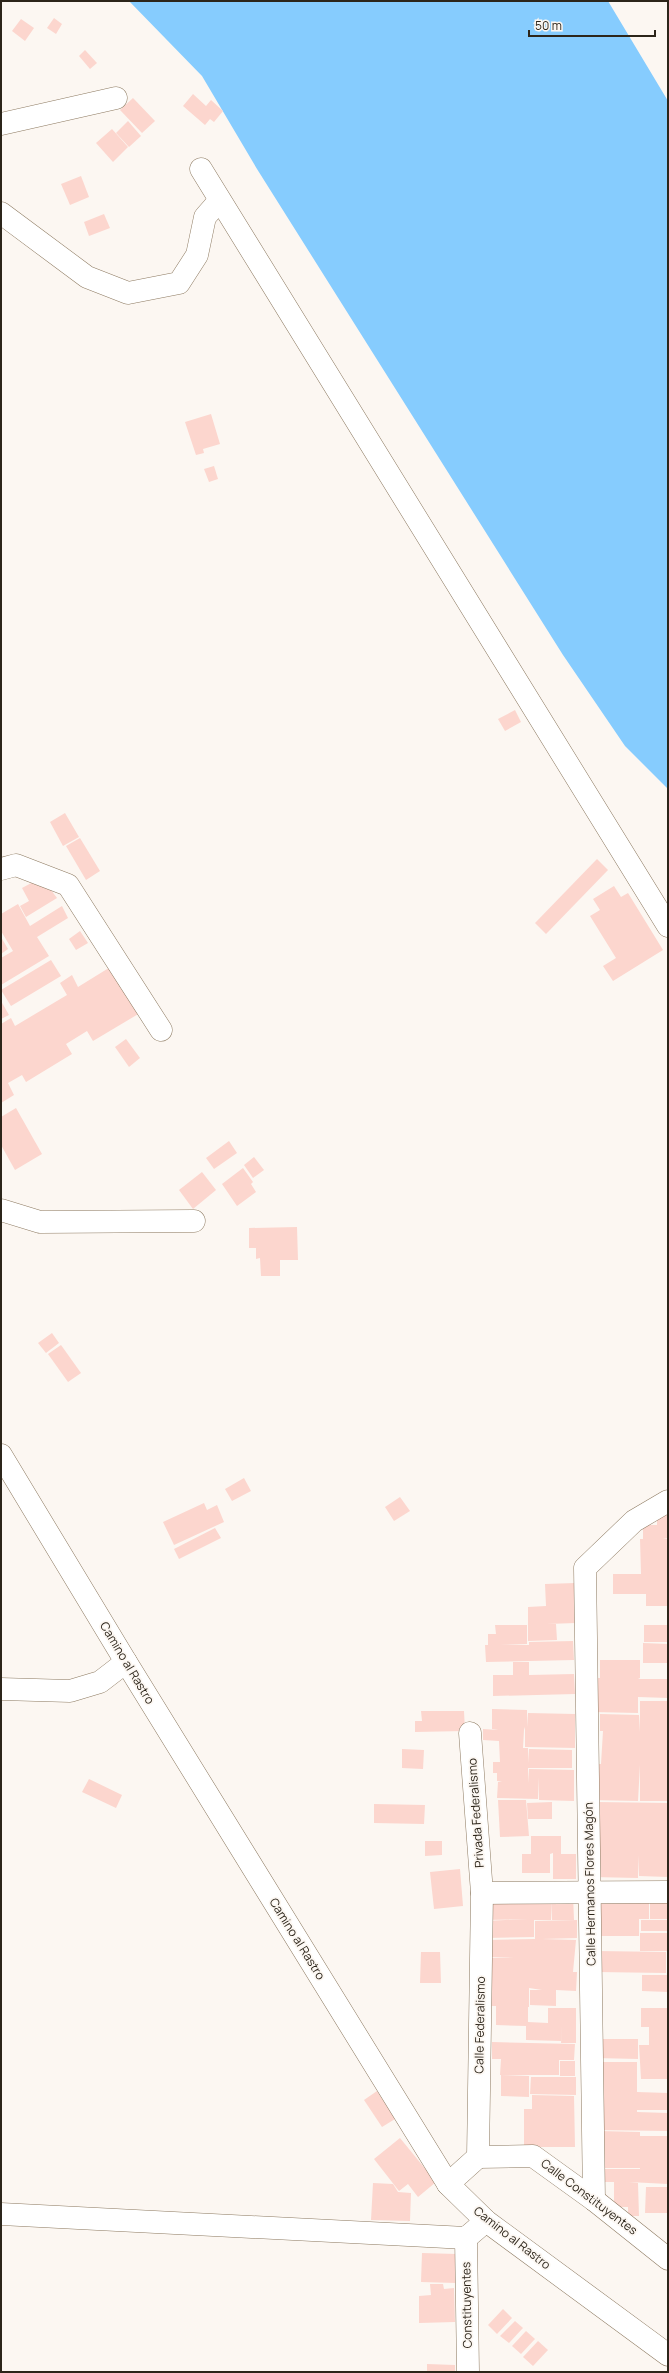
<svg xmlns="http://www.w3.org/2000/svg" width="669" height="2373" font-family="Manrope,sans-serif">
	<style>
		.water { fill: #86ccfe }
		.building { fill: #fcd6ce }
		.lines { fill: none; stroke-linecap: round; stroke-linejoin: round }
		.minor-casing { stroke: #8d7a61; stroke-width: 23 }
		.minor { stroke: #fff; stroke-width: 22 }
		.labels { text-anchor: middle; stroke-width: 3.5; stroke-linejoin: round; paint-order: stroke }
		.street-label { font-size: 12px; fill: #2c251a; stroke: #fcf7f2 }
	</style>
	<rect width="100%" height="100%" fill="#fcf7f2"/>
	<path class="water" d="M 129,1 L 608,1 L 668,101 L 668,789 L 625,746 L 563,655 L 257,169 L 202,76 Z"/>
	<g class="building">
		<path d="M 54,18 L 62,24 L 56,34 L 47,28 Z"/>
		<path d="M 21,19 L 34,28 L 25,41 L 12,31 Z"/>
		<path d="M 85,50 L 97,63 L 90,69 L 79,56 Z"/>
		<path d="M 193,94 L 206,106 L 211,100 L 223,111 L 214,122 L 210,119 L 205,125 L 183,106 Z"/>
		<path d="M 133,98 L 155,121 L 142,133 L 120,110 Z"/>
		<path d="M 128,121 L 141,136 L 129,147 L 116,133 Z"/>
		<path d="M 112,129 L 128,147 L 113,162 L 96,143 Z"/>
		<path d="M 81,176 L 89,197 L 70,205 L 61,184 Z"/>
		<path d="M 104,214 L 110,228 L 89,236 L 84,222 Z"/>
		<path d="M 211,414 L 220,444 L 203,449 L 204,453 L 196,455 L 185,422 Z"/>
		<path d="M 214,466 L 218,479 L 209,482 L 204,469 Z"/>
		<path d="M 515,710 L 521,722 L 505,731 L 498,719 Z"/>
		<path d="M 65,813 L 79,837 L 63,846 L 50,822 Z"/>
		<path d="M 80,838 L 100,871 L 86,880 L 66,846 Z"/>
		<path d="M 597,859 L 608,870 L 546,934 L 535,923 Z"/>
		<path d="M 35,881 L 51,890 L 57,898 L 26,917 L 20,906 L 29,901 L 22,888 Z"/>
		<path d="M 614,886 L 621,897 L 628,893 L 663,950 L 613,981 L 603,966 L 616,958 L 590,916 L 600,910 L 593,899 Z"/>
		<path d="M 18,904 L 30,926 L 62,906 L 68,918 L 37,937 L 49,956 L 1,985 L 1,958 L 13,951 L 1,931 L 1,914 Z"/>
		<path d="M 80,931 L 88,943 L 76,950 L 69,939 Z"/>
		<path d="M 1,937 L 8,949 L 1,954 Z"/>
		<path d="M 51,960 L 61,976 L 11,1006 L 1,990 Z"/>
		<path d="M 112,966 L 140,1013 L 93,1041 L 87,1031 L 66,1044 L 72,1054 L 26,1082 L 22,1075 L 8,1083 L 14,1095 L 1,1103 L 1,1024 L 11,1018 L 15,1026 L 67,995 L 60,983 L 72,975 L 78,987 Z"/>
		<path d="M 1,1001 L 9,1015 L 1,1019 Z"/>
		<path d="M 126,1039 L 140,1058 L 129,1067 L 115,1047 Z"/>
		<path d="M 16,1108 L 42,1154 L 15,1170 L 1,1145 L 1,1117 Z"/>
		<path d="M 229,1141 L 237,1153 L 214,1169 L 206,1158 Z"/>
		<path d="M 254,1157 L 264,1170 L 253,1178 L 244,1165 Z"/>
		<path d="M 243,1168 L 253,1182 L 251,1184 L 256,1192 L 237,1206 L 222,1184 Z"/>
		<path d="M 202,1172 L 216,1190 L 193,1209 L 179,1190 Z"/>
		<path d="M 297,1227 L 298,1260 L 280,1260 L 280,1276 L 261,1276 L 260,1258 L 256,1259 L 256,1248 L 249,1248 L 249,1228 Z"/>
		<path d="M 52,1333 L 59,1343 L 46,1353 L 38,1343 Z"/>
		<path d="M 61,1345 L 81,1373 L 68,1382 L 48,1354 Z"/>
		<path d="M 244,1478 L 251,1491 L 232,1501 L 225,1489 Z"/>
		<path d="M 400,1497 L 410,1511 L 394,1521 L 385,1507 Z"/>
		<path d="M 204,1503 L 207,1510 L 217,1505 L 224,1522 L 174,1545 L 163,1522 Z"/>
		<path d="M 657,1511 L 668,1511 L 668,1538 L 663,1539 L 668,1539 L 668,1606 L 646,1606 L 646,1594 L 613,1594 L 613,1574 L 641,1574 L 640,1539 L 643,1539 L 643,1525 L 657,1525 Z"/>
		<path d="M 215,1528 L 221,1538 L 179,1559 L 174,1549 Z"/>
		<path d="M 575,1583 L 576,1623 L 547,1624 L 556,1624 L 557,1640 L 528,1641 L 528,1607 L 546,1606 L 545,1584 Z"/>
		<path d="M 495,1625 L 527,1625 L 527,1644 L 500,1645 L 529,1645 L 529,1642 L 573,1641 L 574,1660 L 486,1662 L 485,1645 L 488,1645 L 488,1634 L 496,1634 Z"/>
		<rect x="644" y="1625" width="24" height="17"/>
		<path d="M 643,1643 L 668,1644 L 668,1663 L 643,1663 Z"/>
		<path d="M 600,1660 L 640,1660 L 640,1678 L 638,1679 L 668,1679 L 668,1698 L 638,1697 L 638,1713 L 593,1712 L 595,1678 L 600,1678 Z"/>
		<path d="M 513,1662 L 529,1662 L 529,1675 L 574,1674 L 575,1694 L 493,1696 L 493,1675 L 513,1675 Z"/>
		<path d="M 640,1701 L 668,1701 L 668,1801 L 640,1801 L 640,1765 L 638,1801 L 590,1800 L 591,1764 L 601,1764 L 603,1731 L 600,1731 L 600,1714 L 639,1715 L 640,1732 Z"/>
		<path d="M 492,1709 L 527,1710 L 527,1727 L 528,1713 L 575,1714 L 575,1748 L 525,1747 L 525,1727 L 524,1730 L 523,1748 L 528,1748 L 528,1763 L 529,1749 L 572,1750 L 572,1768 L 528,1768 L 528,1783 L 529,1769 L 574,1770 L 574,1801 L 539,1800 L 539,1777 L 538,1799 L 497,1798 L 498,1782 L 502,1781 L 497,1781 L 497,1773 L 493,1773 L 493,1762 L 500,1762 L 499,1741 L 483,1740 L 483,1729 L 498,1730 L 492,1729 Z"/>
		<path d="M 421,1711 L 464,1711 L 465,1731 L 415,1732 L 415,1721 L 422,1721 Z"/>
		<path d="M 402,1749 L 424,1750 L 423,1769 L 402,1768 Z"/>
		<path d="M 89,1779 L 122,1795 L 116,1808 L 82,1792 Z"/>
		<path d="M 498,1800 L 526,1800 L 529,1836 L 500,1837 Z"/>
		<path d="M 552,1802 L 552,1819 L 528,1819 L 527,1803 Z"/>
		<path d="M 596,1802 L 668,1803 L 668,1877 L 639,1876 L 638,1855 L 638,1878 L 593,1877 Z"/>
		<path d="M 374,1804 L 425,1805 L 424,1824 L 374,1823 Z"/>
		<path d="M 531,1836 L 561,1836 L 561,1854 L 576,1854 L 576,1879 L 553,1879 L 553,1853 L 550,1854 L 550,1873 L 522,1873 L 522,1854 L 531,1854 Z"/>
		<path d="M 425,1841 L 442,1841 L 442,1855 L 425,1856 Z"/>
		<path d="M 460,1869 L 463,1906 L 434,1909 L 430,1872 Z"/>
		<path d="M 573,1895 L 574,1920 L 552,1920 L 551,1902 L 551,1920 L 534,1920 L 534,1937 L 486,1938 L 486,1921 L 528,1919 L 485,1920 L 484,1897 Z"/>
		<path d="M 597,1897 L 649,1897 L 649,1919 L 639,1919 L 639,1936 L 600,1936 Z"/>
		<rect x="650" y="1898" width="18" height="21"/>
		<path d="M 577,1920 L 577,1938 L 542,1939 L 576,1940 L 573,1972 L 577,1972 L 576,1991 L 556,1990 L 556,2006 L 530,2005 L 530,1990 L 542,1990 L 529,1988 L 529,2007 L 513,2007 L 528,2007 L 528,2022 L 548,2023 L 548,2008 L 576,2008 L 576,2043 L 561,2043 L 562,2023 L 561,2041 L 526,2040 L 526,2026 L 496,2025 L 496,2006 L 486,2006 L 488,1958 L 514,1957 L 488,1957 L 488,1940 L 535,1939 L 535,1921 Z"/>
		<rect x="641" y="1920" width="27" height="11"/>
		<rect x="640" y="1933" width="27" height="18"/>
		<path d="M 597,1951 L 666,1952 L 666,1973 L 597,1972 Z"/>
		<path d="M 421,1952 L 440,1952 L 441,1983 L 420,1983 Z"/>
		<path d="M 642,1975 L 668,1975 L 668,1992 L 642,1991 Z"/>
		<path d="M 641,2008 L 668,2008 L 668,2079 L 641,2079 L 639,2045 L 649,2045 L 649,2027 L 641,2027 Z"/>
		<path d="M 594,2039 L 638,2039 L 638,2059 L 595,2058 Z"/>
		<path d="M 492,2042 L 575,2044 L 574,2060 L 559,2060 L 559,2075 L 500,2075 L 501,2059 L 492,2059 Z"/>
		<rect x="560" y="2061" width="15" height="15"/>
		<path d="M 597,2062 L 637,2062 L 637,2092 L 668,2093 L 668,2110 L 637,2110 L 637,2112 L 668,2113 L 668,2131 L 594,2130 Z"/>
		<path d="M 501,2075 L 529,2076 L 529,2097 L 501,2096 Z"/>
		<path d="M 531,2077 L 576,2077 L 576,2095 L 530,2094 Z"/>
		<path d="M 377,2091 L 395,2119 L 382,2127 L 364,2100 Z"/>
		<path d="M 532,2095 L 574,2096 L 575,2147 L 524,2147 L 524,2109 L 532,2109 Z"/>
		<path d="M 599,2131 L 640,2132 L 640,2136 L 668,2136 L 668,2184 L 629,2182 L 638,2183 L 639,2216 L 628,2216 L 628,2207 L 614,2207 L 614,2182 L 601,2182 L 601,2169 L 640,2169 L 640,2149 L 640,2168 L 603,2168 Z"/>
		<path d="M 400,2138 L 436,2182 L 418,2197 L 408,2184 L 399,2191 L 374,2159 Z"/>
		<path d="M 373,2183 L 393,2184 L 398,2192 L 411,2193 L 410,2221 L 371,2220 Z"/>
		<path d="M 646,2187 L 668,2187 L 668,2213 L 645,2213 Z"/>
		<path d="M 422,2253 L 457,2254 L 456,2283 L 421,2282 Z"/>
		<path d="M 430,2284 L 443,2284 L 444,2289 L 454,2288 L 455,2322 L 419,2323 L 419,2296 L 431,2295 Z"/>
		<path d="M 503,2309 L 512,2318 L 497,2334 L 488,2325 Z"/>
		<path d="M 515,2321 L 523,2328 L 509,2343 L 500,2336 Z"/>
		<path d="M 526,2331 L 535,2339 L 521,2354 L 512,2346 Z"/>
		<path d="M 538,2341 L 548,2350 L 533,2366 L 523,2357 Z"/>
		<path d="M 427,2364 L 455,2365 L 455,2372 L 427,2372 Z"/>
	</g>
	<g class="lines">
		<g class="minor-casing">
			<g id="minor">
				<path d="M 1,124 L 116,98"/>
				<path d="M 201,169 L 668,926"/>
				<path d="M 1,213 L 87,277 L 128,293 L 179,283 L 197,255 L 205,217 L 219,201"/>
				<path d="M 1,869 L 16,865 L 68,885 L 161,1030"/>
				<path d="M 1,1210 L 40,1222 L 194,1221"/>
				<path d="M 1,1455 L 126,1662 L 448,2184 L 486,2221 L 668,2355"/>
				<path d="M 1,1689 L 70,1691 L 100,1682 L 126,1662"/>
				<path d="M 470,1733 L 482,1893 L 478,2157"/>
				<path d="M 482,1893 L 668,1892"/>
				<path d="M 478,2157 L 533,2156 L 594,2200 L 668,2259"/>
				<path d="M 448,2184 L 478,2157"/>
				<path d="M 594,2200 L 585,1568 L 634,1521 L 668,1501"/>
				<path d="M 1,2214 L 466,2238 L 486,2221"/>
				<path d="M 466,2238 L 468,2372"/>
			</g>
		</g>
		<use href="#minor" class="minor"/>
	</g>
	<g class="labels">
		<g class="street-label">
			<text transform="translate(127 1663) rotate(59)" y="4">Camino al Rastro</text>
			<text transform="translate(476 1813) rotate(-94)" y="4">Privada Federalismo</text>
			<text transform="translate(590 1884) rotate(-91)" y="4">Calle Hermanos Flores Magón</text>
			<text transform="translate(297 1939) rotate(58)" y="4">Camino al Rastro</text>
			<text transform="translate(480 2025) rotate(-89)" y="4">Calle Federalismo</text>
			<text transform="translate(589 2197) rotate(37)" y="4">Calle Constituyentes</text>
			<text transform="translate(512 2238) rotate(38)" y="4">Camino al Rastro</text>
			<text transform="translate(467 2305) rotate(-91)" y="4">Constituyentes</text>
		</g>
	</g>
	<rect width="669" height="2373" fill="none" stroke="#2c251a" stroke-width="4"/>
	<path d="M529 30v6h126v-6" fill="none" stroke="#2c251a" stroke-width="2"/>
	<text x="535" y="30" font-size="12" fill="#2c251a" stroke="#fcf7f2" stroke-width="3" paint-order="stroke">50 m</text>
</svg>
